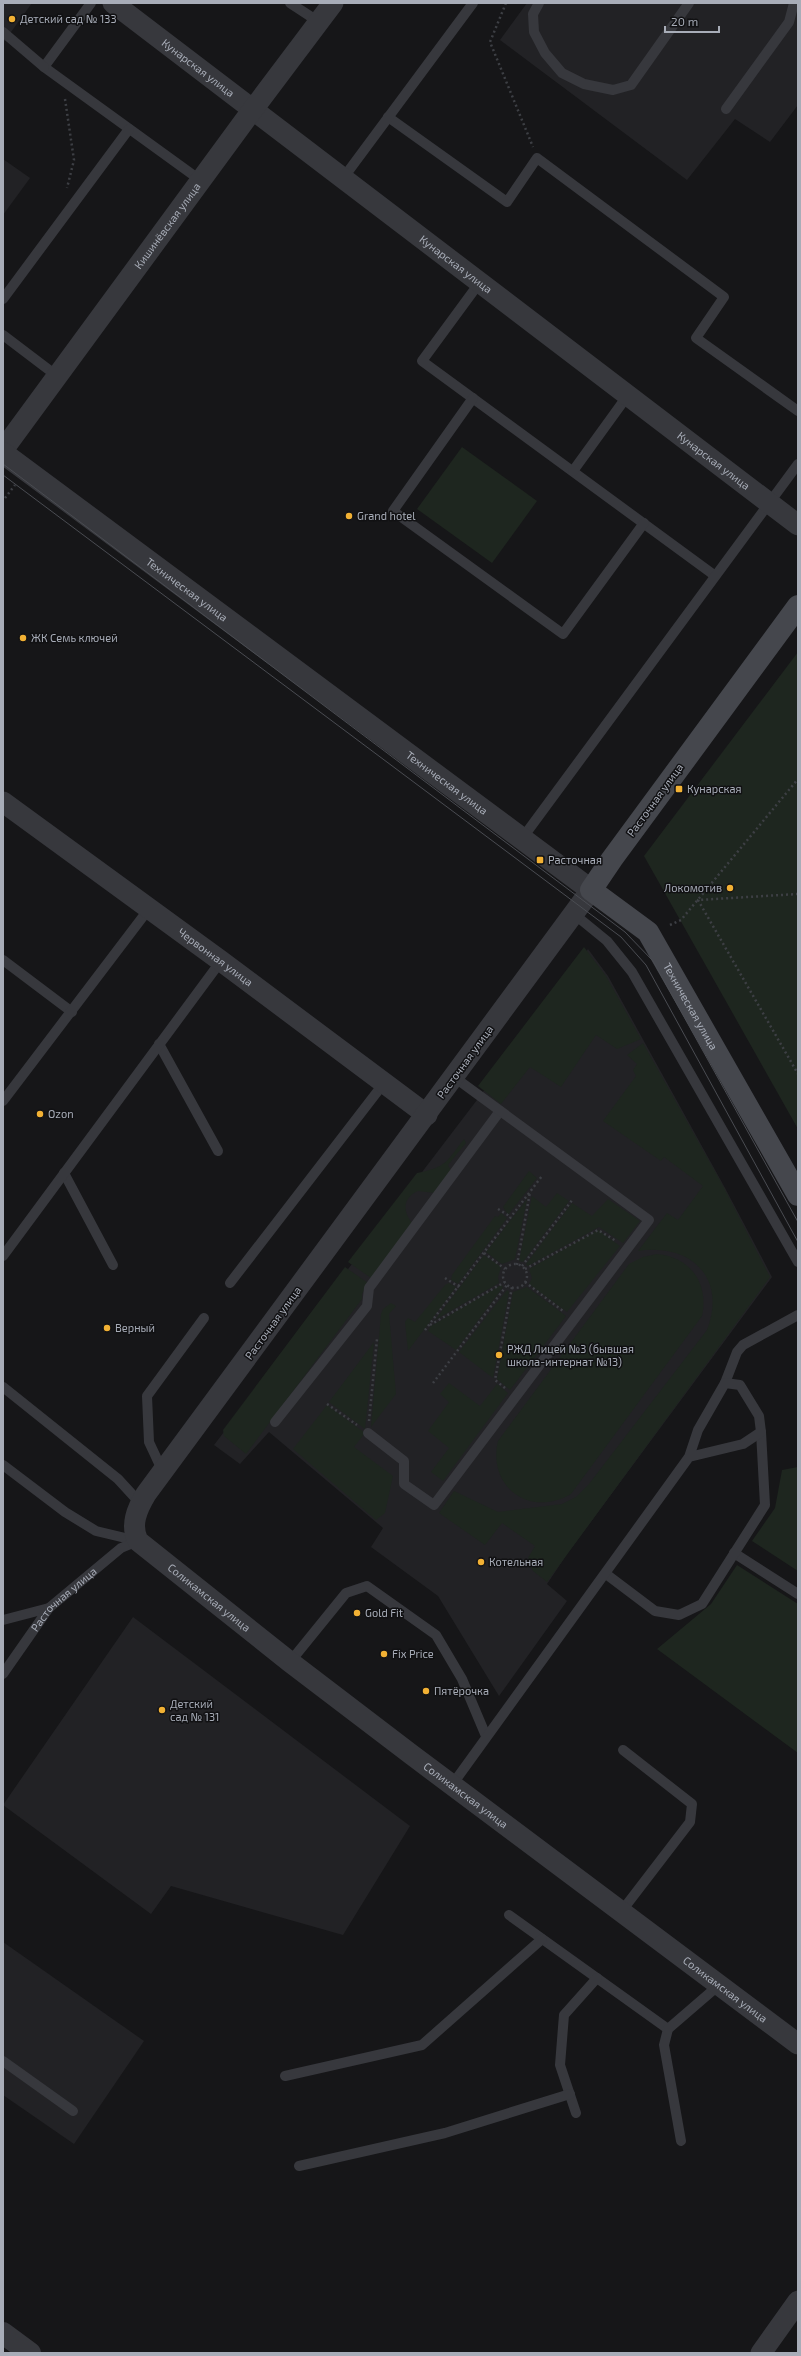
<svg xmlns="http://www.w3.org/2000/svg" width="801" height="2356" font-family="'Exo 2',sans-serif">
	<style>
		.built { fill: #222225 }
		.green { fill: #1e261f }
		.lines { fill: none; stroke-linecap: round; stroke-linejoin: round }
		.path { stroke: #3d3f44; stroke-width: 2.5; stroke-dasharray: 2 3; stroke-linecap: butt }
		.service { stroke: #37383d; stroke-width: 10 }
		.minor { stroke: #37383d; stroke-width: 21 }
		.tertiary { stroke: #37383d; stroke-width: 22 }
		.secondary { stroke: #45474d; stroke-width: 22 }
		.tram { stroke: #4a4c52; stroke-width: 1 }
		.poi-dot { fill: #f2b134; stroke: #111113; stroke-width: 1.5 }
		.labels { text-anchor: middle; stroke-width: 3; stroke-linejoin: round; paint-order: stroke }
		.poi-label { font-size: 11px; fill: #a8adb8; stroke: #111113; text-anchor: start }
		.street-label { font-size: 11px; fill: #a8adb8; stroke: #111113 }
	</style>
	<rect width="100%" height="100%" fill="#161618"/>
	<g class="built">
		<path d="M 3,3 L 32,3 L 3,43 Z"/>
		<path d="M 527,3 L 798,3 L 798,105 L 770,142 L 735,119 L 687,180 L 500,40 Z"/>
		<path d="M 3,159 L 30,178 L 3,215 Z"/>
		<path d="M 588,949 L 608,976 L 725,1188 L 772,1277 L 567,1554 L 547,1584 L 567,1601 L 499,1696 L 438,1596 L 371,1547 L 383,1528 L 269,1432 L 240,1464 L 214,1445 L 480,1096 Z"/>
		<path d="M 133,1617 L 410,1826 L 343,1935 L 171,1886 L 151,1914 L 3,1805 Z"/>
		<path d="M 3,1942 L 144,2041 L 74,2144 L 3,2095 Z"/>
	</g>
	<g class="green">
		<path d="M 462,447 L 537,501 L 492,563 L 417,509 Z"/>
		<path d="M 798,652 L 798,1129 L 644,856 Z"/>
		<path d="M 584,947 L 606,976 L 641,1039 L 617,1049 L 596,1035 L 561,1087 L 530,1067 L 501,1104 L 478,1086 Z"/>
		<path d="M 643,1043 L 722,1184 L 770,1277 L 547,1582 L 533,1571 L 528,1558 L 535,1546 L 502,1523 L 485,1545 L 439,1513 L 454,1491 L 498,1512 L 562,1504 L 576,1497 L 589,1484 L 707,1330 C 727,1278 691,1243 638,1251 L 667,1213 L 678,1220 L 703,1186 L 664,1157 L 661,1161 L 603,1121 L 636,1076 L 633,1070 L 637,1064 L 627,1055 Z"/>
		<path d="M 464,1139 L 466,1143 L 448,1165 L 451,1171 L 435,1193 L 418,1191 C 402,1198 403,1212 412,1223 L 371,1278 L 348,1262 L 417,1173 C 447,1167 446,1162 464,1139 Z"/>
		<path d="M 529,1171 L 537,1178 L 508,1215 L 503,1207 Z"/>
		<path d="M 557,1193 L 569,1201 L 523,1262 L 519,1261 L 532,1196 L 546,1207 Z"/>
		<path d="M 527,1199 L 515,1259 L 502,1264 L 486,1252 Z"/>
		<path d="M 608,1199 L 640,1221 L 623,1243 L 599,1227 L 528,1266 L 526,1264 L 572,1203 L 592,1216 Z"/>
		<path d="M 501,1213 L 507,1218 L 458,1284 L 451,1280 L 452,1275 L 495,1216 L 498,1217 Z"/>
		<path d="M 598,1230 L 620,1246 L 567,1312 L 529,1284 L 532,1278 L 529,1269 Z"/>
		<path d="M 657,1254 C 690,1257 709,1283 702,1316 L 571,1494 C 530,1518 487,1487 498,1441 L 629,1264 L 643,1257 Z"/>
		<path d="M 484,1255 L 501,1267 L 498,1277 L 499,1283 L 435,1320 Z"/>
		<path d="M 345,1267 L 368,1283 L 362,1294 L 362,1299 L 246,1454 L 224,1436 L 223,1430 Z"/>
		<path d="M 449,1283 L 456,1287 L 408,1351 L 405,1322 L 408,1318 L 415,1322 L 445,1285 Z"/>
		<path d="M 501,1285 L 503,1287 L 456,1350 L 428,1331 L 431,1326 Z"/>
		<path d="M 527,1287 L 566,1316 L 510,1390 L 497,1379 L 513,1292 Z"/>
		<path d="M 507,1290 L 509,1292 L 493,1378 L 459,1352 Z"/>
		<path d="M 391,1303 L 396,1306 L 389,1314 L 396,1394 L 371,1427 L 381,1314 L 383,1309 Z"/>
		<path d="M 374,1342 L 365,1429 L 329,1402 Z"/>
		<path d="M 449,1383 L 480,1406 L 497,1384 L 508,1393 L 443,1481 L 431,1472 L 449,1448 L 428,1431 L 449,1402 L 440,1394 Z"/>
		<path d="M 327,1405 L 365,1433 L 354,1447 L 393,1476 L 385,1513 L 376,1520 L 293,1449 Z"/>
		<path d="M 798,1467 L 798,1571 L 752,1541 L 775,1508 L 782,1470 Z"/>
		<path d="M 737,1565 L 798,1604 L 798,1753 L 657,1649 L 711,1604 Z"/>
	</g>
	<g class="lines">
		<g class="path">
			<path d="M 506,3 L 490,42 L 533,147"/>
			<path d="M 65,99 L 74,160 L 67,188"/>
			<path d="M 5,498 L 15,485"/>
			<path d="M 798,894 L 698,900 L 798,1074"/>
			<path d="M 670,925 L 681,920 L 798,779"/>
			<path d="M 498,1209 L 511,1217"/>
			<path d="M 484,1253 L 505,1269"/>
			<circle cx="515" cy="1276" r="12"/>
			<path d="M 517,1265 L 530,1192"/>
			<path d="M 522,1266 L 573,1199"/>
			<path d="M 525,1269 L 598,1230 L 616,1241"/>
			<path d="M 445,1278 L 459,1287"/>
			<path d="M 525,1282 L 563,1311"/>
			<path d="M 430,1325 L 505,1282"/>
			<path d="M 425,1330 L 542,1176"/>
			<path d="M 433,1383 L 507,1285"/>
			<path d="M 505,1388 L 495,1380 L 512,1287"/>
			<path d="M 327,1404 L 357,1425"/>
			<path d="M 369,1421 L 377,1339"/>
		</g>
		<g class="service">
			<path d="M 91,3 L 44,67 L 200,180"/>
			<path d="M 290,3 L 319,22"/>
			<path d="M 539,3 L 533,14 L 534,32 L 545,53 L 562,73 L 584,84 L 613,90 L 631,85 L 689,3"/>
			<path d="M 3,32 L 44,67"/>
			<path d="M 726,109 L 789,22 L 794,3"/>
			<path d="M 388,117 L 507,202 L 537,158 L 724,297 L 696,338 L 798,411"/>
			<path d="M 344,177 L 473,3"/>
			<path d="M 480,282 L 422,361 L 714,575"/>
			<path d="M 3,299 L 129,129"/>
			<path d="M 3,335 L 57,376"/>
			<path d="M 473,398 L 393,511 L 563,634 L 644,523"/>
			<path d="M 573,471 L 628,395"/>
			<path d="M 521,840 L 798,464"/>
			<path d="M 574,914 L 607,941 L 632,972 L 798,1262"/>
			<path d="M 3,960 L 72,1012"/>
			<path d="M 159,1044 L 218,1151"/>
			<path d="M 3,1101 L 148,910"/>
			<path d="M 64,1173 L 113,1265"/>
			<path d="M 3,1256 L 221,961"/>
			<path d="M 230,1283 L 384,1083"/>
			<path d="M 725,1383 L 737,1352 L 743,1345 L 798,1315"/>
			<path d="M 3,1387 L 118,1479 L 140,1503"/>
			<path d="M 275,1422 L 367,1306 L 369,1288 L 500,1111"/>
			<path d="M 368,1433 L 404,1461 L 404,1484 L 434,1505 L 649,1220 L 454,1077"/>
			<path d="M 3,1465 L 65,1512 L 96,1531 L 138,1541"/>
			<path d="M 163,1472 L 149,1442 L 147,1396 L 204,1318"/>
			<path d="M 734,1553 L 798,1594"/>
			<path d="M 606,1574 L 655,1611 L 679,1615 L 702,1604 L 765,1505 L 761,1432"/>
			<path d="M 3,1620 L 49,1608"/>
			<path d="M 290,1662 L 346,1593 L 367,1586 L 436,1635 L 462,1679 L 486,1736"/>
			<path id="s1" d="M 3,1674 L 49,1608 L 121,1548 L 138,1541"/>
			<path d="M 452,1785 L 689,1457 L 743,1444 L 761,1432 L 759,1416 L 740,1385 L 725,1383 L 698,1430 L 689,1457"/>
			<path d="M 621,1912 L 690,1822 L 692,1804 L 623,1750"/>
			<path d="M 509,1915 L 668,2029"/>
			<path d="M 3,2061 L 73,2111"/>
			<path d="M 285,2076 L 422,2045 L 542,1939"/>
			<path d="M 576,2113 L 560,2065 L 564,2015 L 597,1978"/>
			<path d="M 681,2141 L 664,2045 L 668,2029 L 719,1985"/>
			<path d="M 299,2166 L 445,2133 L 570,2094"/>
		</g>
		<g class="minor">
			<path id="s2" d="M 113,3 L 798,525"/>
			<path id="s3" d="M 3,450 L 245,120 L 333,3"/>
			<path id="s4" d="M 3,802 L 221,961 L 427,1115"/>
			<path id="s5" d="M 591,890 L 146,1494 C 137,1509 130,1525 138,1541 L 290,1662 L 412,1755 L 798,2044"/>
			<path d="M 761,2353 L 798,2301"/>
		</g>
		<g class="tertiary">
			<path id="s6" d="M 3,453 L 591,890"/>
			<path d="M 3,2333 L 30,2353"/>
		</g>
		<path class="secondary" id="s7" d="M 798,606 L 612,859 L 591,890 L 648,932 L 798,1195"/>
		<g class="tram">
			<path d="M 3,464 L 625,932 L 653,961 L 798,1222"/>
			<path d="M 3,475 L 621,937 L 646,965 L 798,1242"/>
		</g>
	</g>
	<g class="poi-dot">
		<circle cx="12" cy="19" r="4"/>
		<circle cx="349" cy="516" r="4"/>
		<circle cx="23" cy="638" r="4"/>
		<rect x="675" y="785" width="8" height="8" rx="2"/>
		<rect x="536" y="856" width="8" height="8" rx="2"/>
		<circle cx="730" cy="888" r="4"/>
		<circle cx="40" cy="1114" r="4"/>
		<circle cx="107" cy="1328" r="4"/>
		<circle cx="499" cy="1355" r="4"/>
		<circle cx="481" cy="1562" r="4"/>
		<circle cx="357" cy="1613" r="4"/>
		<circle cx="384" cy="1654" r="4"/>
		<circle cx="426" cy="1691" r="4"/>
		<circle cx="162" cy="1710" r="4"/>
	</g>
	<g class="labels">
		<g class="poi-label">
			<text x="20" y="23">Детский сад № 133</text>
			<text x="357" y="520">Grand hotel</text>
			<text x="31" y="642">ЖК Семь ключей</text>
			<text x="687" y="793">Кунарская</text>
			<text x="548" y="864">Расточная</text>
			<text x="722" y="892" text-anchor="end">Локомотив</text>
			<text x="48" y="1118">Ozon</text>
			<text x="115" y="1332">Верный</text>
			<text x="507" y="1353">РЖД Лицей №3 (бывшая<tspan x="507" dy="13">школа-интернат №13)</tspan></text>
			<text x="489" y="1566">Котельная</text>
			<text x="365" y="1617">Gold Fit</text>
			<text x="392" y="1658">Fix Price</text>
			<text x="434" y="1695">Пятёрочка</text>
			<text x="170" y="1708">Детский<tspan x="170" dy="13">сад № 131</tspan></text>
		</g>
		<g class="street-label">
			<text dy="4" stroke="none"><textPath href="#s2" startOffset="107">Кунарская улица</textPath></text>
			<text dy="4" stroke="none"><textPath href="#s3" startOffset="278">Кишинёвская улица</textPath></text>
			<text dy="4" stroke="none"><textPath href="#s2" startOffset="431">Кунарская улица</textPath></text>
			<text dy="4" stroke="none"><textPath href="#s2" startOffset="755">Кунарская улица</textPath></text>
			<text dy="4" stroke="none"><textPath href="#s6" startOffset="229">Техническая улица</textPath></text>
			<text dy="4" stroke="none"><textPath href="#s6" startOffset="553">Техническая улица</textPath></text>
			<text transform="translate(655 800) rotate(-54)" y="4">Расточная улица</text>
			<text dy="4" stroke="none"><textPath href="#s4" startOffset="263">Червонная улица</textPath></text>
			<text dy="4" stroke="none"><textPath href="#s7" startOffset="508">Техническая улица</textPath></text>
			<text transform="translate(465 1062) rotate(-54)" y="4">Расточная улица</text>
			<text transform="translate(273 1323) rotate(-54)" y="4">Расточная улица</text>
			<text dy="4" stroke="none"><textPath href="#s5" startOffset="891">Соликамская улица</textPath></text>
			<text dy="4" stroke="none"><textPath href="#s1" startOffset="97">Расточная улица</textPath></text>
			<text dy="4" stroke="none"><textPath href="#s5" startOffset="1215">Соликамская улица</textPath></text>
			<text dy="4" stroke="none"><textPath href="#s5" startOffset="1539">Соликамская улица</textPath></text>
		</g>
	</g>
	<rect width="801" height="2356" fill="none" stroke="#a8adb8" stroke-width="8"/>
	<path d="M665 26v6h54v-6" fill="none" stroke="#a8adb8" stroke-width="2"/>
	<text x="671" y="26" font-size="12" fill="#a8adb8" stroke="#111113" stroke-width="3" paint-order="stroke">20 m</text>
</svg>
